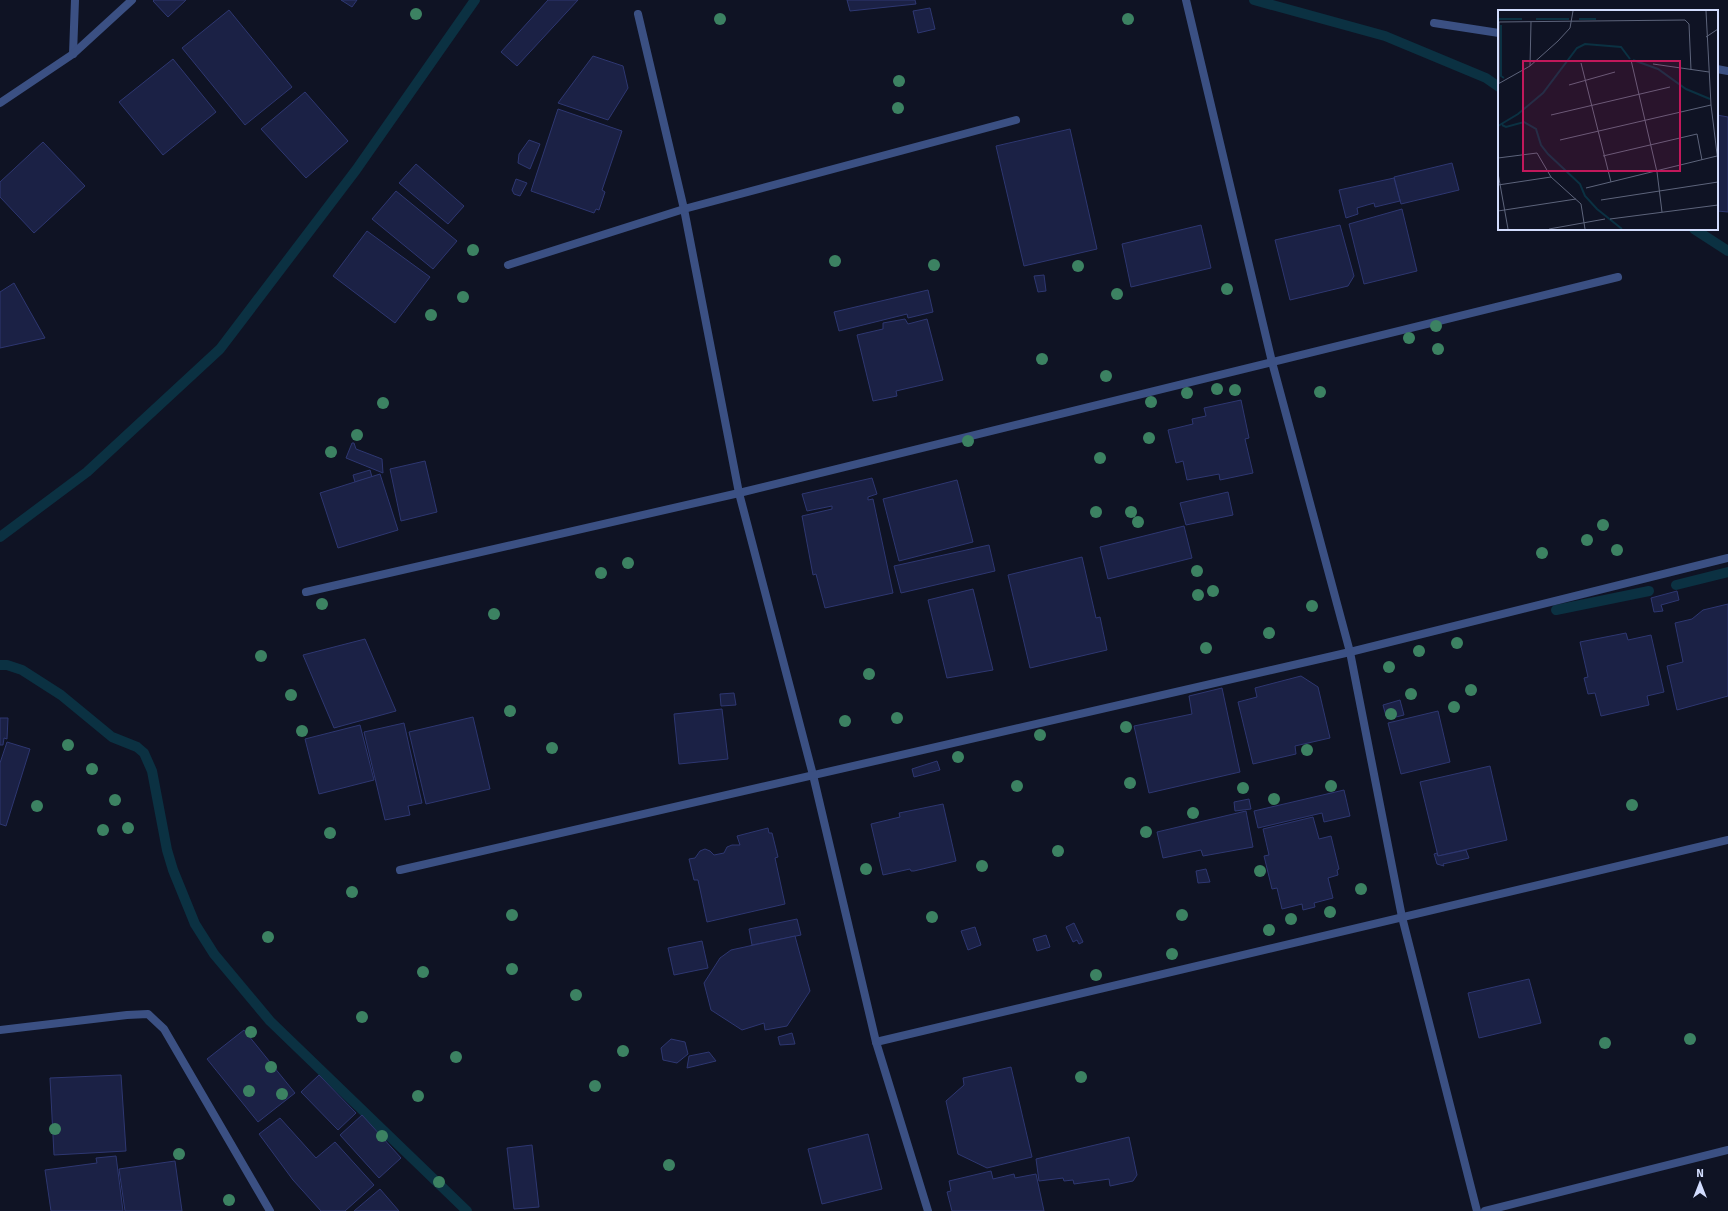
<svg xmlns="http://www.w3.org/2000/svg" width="1728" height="1211" font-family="Signika,sans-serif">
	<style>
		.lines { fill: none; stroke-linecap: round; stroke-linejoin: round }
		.stream { stroke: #0b3142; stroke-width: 10 }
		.building { fill: #1b2145; stroke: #2e3771 }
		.minor { stroke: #3b5083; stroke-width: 8 }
		.tree { fill: #3c8262 }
		.inset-river { fill: none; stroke: #0b3142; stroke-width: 2 }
		.inset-road { fill: none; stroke: #5d647b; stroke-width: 1 }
		.view { fill: #c2185b; fill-opacity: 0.15; stroke: #c2185b; stroke-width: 2 }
		.inset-edge { fill: none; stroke: #d3ddfe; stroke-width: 2 }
	</style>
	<rect width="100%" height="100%" fill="#0f1324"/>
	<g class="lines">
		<g class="stream">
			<path d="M 1254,0 L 1385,36 L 1486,78 L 1499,87"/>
			<path d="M 1694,229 L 1728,251"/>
			<path d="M 0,537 L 87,472 L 220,349 L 356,170 L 475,0"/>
			<path d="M 1676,585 L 1728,572"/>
			<path d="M 1556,610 L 1649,591"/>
			<path d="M 0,665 L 7,665 L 22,670 L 61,695 L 112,737 L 137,747 L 144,753 L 152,771 L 167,850 L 173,870 L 195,924 L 214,954 L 270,1021 L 467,1211"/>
		</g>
	</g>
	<g class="building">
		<path d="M 154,0 L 186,0 L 168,17 L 153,1 Z"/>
		<path d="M 341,0 L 357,0 L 352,7 Z"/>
		<path d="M 548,0 L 578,0 L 517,66 L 501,52 Z"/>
		<path d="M 847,0 L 915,0 L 916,4 L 850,11 Z"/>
		<path d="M 930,8 L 935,29 L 918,33 L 913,11 Z"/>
		<path d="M 229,10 L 292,87 L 245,125 L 182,48 Z"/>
		<path d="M 593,56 L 623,66 L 628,88 L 608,120 L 558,103 Z"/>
		<path d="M 173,59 L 216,112 L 163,155 L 119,102 Z"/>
		<path d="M 305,92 L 348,141 L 306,178 L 261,129 Z"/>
		<path d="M 558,109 L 622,131 L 602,190 L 605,192 L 599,210 L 596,209 L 594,213 L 531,191 Z"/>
		<path d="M 1717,115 L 1728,117 L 1728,212 L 1717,211 Z"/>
		<path d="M 1070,129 L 1097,249 L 1024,266 L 996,146 Z"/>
		<path d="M 529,140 L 540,144 L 530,169 L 518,163 L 519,154 Z"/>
		<path d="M 43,142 L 85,186 L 34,233 L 0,197 L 0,182 Z"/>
		<path d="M 1452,163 L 1459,190 L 1401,204 L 1394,177 Z"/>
		<path d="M 416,164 L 464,206 L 448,224 L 399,183 Z"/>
		<path d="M 1394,178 L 1400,201 L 1375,207 L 1374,203 L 1357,208 L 1358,214 L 1346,218 L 1339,190 Z"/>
		<path d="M 516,179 L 527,183 L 520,196 L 514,194 L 512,190 Z"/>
		<path d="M 396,191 L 457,241 L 433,269 L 372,219 Z"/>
		<path d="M 1402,209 L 1417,271 L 1364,284 L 1349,224 Z"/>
		<path d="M 1201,225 L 1211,268 L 1131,287 L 1122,244 Z"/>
		<path d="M 1340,225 L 1354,276 L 1348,286 L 1290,300 L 1275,240 Z"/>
		<path d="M 367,231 L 430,277 L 395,323 L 333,276 Z"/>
		<path d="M 1044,275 L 1046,291 L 1038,292 L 1034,276 Z"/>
		<path d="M 14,283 L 45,338 L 0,348 L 0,292 Z"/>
		<path d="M 928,290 L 933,312 L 908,318 L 907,314 L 839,331 L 834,312 Z"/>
		<path d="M 905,319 L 908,324 L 927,319 L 943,380 L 896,391 L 897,396 L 873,401 L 857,335 L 883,329 L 883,323 Z"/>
		<path d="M 1241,400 L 1249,438 L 1245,439 L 1253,473 L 1220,480 L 1219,474 L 1187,480 L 1183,461 L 1176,463 L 1168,430 L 1193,424 L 1192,419 L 1206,416 L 1204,408 Z"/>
		<path d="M 352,443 L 354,443 L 356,449 L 382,459 L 383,473 L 346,458 Z"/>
		<path d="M 425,461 L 437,512 L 401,521 L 390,469 Z"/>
		<path d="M 370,470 L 372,477 L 355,482 L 353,475 Z"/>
		<path d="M 380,474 L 398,530 L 338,548 L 320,493 Z"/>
		<path d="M 872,478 L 877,494 L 868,497 L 868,500 L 873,499 L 893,593 L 825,608 L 816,574 L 813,575 L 802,516 L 832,509 L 832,506 L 807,511 L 802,494 Z"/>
		<path d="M 957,480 L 973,542 L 899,561 L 883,499 Z"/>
		<path d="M 1228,492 L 1233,515 L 1186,525 L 1180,503 Z"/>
		<path d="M 1184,526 L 1192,558 L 1108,579 L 1100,547 Z"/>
		<path d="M 989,545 L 995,571 L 901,593 L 894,566 Z"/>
		<path d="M 1082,557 L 1096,618 L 1100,617 L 1107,650 L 1030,668 L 1008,575 Z"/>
		<path d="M 973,589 L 993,670 L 947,678 L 928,600 Z"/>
		<path d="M 1677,591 L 1679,600 L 1661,605 L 1663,611 L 1654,612 L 1651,598 Z"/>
		<path d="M 1728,604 L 1728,696 L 1677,710 L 1667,666 L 1683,662 L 1675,623 L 1692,619 L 1703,610 Z"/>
		<path d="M 1626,633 L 1628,640 L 1651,635 L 1664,692 L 1647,696 L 1649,705 L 1601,716 L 1595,693 L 1588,694 L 1584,678 L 1588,677 L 1580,642 Z"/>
		<path d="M 365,639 L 396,711 L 334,728 L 303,655 Z"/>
		<path d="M 1301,676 L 1318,687 L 1330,738 L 1295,746 L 1296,754 L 1253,764 L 1238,702 L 1257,697 L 1255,688 Z"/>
		<path d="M 1222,688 L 1240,772 L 1149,793 L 1134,726 L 1192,714 L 1189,696 Z"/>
		<path d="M 734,693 L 736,705 L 721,706 L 720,694 Z"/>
		<path d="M 1400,700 L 1404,715 L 1392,718 L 1391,715 L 1386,716 L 1383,705 Z"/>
		<path d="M 722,709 L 728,759 L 679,764 L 674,714 Z"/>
		<path d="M 1438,711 L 1450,762 L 1401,774 L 1388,723 Z"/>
		<path d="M 473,717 L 490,789 L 426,804 L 409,732 Z"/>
		<path d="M 0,718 L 8,718 L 7,739 L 4,738 L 3,745 L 0,745 Z"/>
		<path d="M 404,723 L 422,803 L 408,806 L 410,815 L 385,820 L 364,732 Z"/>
		<path d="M 360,725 L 374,780 L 319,794 L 305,739 Z"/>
		<path d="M 7,742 L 30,749 L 6,826 L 0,824 L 0,763 Z"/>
		<path d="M 937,761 L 940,770 L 914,777 L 912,769 Z"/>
		<path d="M 1490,766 L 1507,840 L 1438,856 L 1420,782 Z"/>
		<path d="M 1344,790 L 1350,816 L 1324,822 L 1322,813 L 1258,828 L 1254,811 Z"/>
		<path d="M 1249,799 L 1251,809 L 1235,811 L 1234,802 Z"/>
		<path d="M 943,804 L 956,861 L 914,871 L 911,871 L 910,869 L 883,875 L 871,824 L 900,817 L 899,813 Z"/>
		<path d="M 1246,811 L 1253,847 L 1203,856 L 1201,850 L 1163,858 L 1157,832 Z"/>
		<path d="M 1313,817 L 1319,839 L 1331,836 L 1339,869 L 1337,870 L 1338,875 L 1328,878 L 1333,898 L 1314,903 L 1315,907 L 1303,910 L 1302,904 L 1282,909 L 1277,888 L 1272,889 L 1264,856 L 1269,855 L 1263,829 Z"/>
		<path d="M 768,828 L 769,833 L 772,833 L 778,857 L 775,858 L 785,904 L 707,922 L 698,880 L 694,880 L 689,859 L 695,858 L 700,851 L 705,849 L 710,851 L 714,855 L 724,853 L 727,847 L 732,845 L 740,845 L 737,836 Z"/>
		<path d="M 1466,850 L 1469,858 L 1443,864 L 1444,866 L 1437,864 L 1434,854 L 1437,853 L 1438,856 Z"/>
		<path d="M 1206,869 L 1210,882 L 1198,883 L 1196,871 Z"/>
		<path d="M 797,919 L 801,935 L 752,945 L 749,929 Z"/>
		<path d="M 1074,923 L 1083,942 L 1079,944 L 1077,940 L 1073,942 L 1066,927 Z"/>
		<path d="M 975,927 L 981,945 L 968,950 L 961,931 Z"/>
		<path d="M 1046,935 L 1050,947 L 1037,951 L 1033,939 Z"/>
		<path d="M 795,936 L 810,991 L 787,1026 L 765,1030 L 764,1023 L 742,1030 L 711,1010 L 704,983 L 720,958 L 731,950 Z"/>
		<path d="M 702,941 L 708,968 L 674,975 L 668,948 Z"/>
		<path d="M 1529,979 L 1541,1023 L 1479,1038 L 1468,993 Z"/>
		<path d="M 244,1030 L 295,1093 L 258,1122 L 207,1059 Z"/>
		<path d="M 792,1033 L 795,1044 L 780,1045 L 778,1037 Z"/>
		<path d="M 671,1039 L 685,1042 L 688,1054 L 677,1063 L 663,1060 L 661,1048 Z"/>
		<path d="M 709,1052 L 716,1061 L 687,1068 L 689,1056 Z"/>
		<path d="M 1011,1067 L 1032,1157 L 987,1168 L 958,1154 L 946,1101 L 964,1085 L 963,1078 Z"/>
		<path d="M 121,1075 L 126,1151 L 54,1155 L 50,1078 Z"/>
		<path d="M 319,1075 L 356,1113 L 338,1130 L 301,1092 Z"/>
		<path d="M 362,1115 L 401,1158 L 379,1178 L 340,1135 Z"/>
		<path d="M 280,1118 L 316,1158 L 335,1142 L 374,1185 L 345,1211 L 321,1211 L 293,1180 L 259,1134 Z"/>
		<path d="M 868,1134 L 882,1189 L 822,1204 L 808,1149 Z"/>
		<path d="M 1129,1137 L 1137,1175 L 1133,1181 L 1110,1186 L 1109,1179 L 1074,1184 L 1073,1180 L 1064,1181 L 1063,1178 L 1039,1181 L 1036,1159 Z"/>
		<path d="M 532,1145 L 539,1207 L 514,1209 L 507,1148 Z"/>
		<path d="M 116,1156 L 123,1211 L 51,1211 L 45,1170 L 97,1163 L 96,1158 Z"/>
		<path d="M 175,1161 L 182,1211 L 125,1211 L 119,1169 Z"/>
		<path d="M 991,1171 L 993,1179 L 1014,1174 L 1015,1178 L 1036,1174 L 1044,1211 L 952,1211 L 947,1192 L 951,1191 L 949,1181 Z"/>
		<path d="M 380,1189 L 399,1211 L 354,1211 Z"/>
	</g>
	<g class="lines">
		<g class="minor">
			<path d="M 1186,0 L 1272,362 L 1350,652 L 1402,917 L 1477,1211"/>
			<path d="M 638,14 L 684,209 L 739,493 L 813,775 L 876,1042 L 928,1211"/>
			<path d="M 1434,23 L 1499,33"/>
			<path d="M 73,54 L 75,0"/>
			<path d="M 1717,69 L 1728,71"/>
			<path d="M 0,103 L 73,54 L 132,0"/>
			<path d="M 508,265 L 684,209 L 1016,120"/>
			<path d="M 306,592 L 739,493 L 1618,277"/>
			<path d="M 400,870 L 1350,652 L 1728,558"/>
			<path d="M 0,1030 L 127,1015 L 148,1014 L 164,1029 L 270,1211"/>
			<path d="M 876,1042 L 1728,840"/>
			<path d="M 1485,1211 L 1728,1150"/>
		</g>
	</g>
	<g class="tree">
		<circle cx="416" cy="14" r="6"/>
		<circle cx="720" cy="19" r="6"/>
		<circle cx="1128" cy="19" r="6"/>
		<circle cx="899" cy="81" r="6"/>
		<circle cx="898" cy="108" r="6"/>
		<circle cx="473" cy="250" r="6"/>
		<circle cx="835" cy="261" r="6"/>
		<circle cx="934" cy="265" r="6"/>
		<circle cx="1078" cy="266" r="6"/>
		<circle cx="1227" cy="289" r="6"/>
		<circle cx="1117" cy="294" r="6"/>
		<circle cx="463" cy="297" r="6"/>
		<circle cx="431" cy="315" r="6"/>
		<circle cx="1436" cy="326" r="6"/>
		<circle cx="1409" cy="338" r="6"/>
		<circle cx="1438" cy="349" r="6"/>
		<circle cx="1042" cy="359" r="6"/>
		<circle cx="1106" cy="376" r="6"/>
		<circle cx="1217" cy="389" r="6"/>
		<circle cx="1235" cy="390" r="6"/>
		<circle cx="1320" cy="392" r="6"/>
		<circle cx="1187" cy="393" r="6"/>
		<circle cx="1151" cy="402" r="6"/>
		<circle cx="383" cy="403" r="6"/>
		<circle cx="357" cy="435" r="6"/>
		<circle cx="1149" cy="438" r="6"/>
		<circle cx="968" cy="441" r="6"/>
		<circle cx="331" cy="452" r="6"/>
		<circle cx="1100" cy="458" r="6"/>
		<circle cx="1096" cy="512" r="6"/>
		<circle cx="1131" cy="512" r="6"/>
		<circle cx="1138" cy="522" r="6"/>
		<circle cx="1603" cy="525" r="6"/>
		<circle cx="1587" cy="540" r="6"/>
		<circle cx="1617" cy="550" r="6"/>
		<circle cx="1542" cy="553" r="6"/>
		<circle cx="628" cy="563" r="6"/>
		<circle cx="1197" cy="571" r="6"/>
		<circle cx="601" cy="573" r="6"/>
		<circle cx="1213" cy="591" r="6"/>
		<circle cx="1198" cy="595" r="6"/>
		<circle cx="322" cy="604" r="6"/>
		<circle cx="1312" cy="606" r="6"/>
		<circle cx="494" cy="614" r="6"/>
		<circle cx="1269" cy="633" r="6"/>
		<circle cx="1457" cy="643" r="6"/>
		<circle cx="1206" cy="648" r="6"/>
		<circle cx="1419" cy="651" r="6"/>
		<circle cx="261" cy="656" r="6"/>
		<circle cx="1389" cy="667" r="6"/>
		<circle cx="869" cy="674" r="6"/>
		<circle cx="1471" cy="690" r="6"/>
		<circle cx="1411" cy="694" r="6"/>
		<circle cx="291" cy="695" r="6"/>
		<circle cx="1454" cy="707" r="6"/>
		<circle cx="510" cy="711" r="6"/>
		<circle cx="1391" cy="714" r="6"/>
		<circle cx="897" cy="718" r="6"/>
		<circle cx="845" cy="721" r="6"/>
		<circle cx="1126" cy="727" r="6"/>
		<circle cx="302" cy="731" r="6"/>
		<circle cx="1040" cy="735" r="6"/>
		<circle cx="68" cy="745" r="6"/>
		<circle cx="552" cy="748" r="6"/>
		<circle cx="1307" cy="750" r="6"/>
		<circle cx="958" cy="757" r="6"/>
		<circle cx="92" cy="769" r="6"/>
		<circle cx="1130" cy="783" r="6"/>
		<circle cx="1017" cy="786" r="6"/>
		<circle cx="1331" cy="786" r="6"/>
		<circle cx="1243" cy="788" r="6"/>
		<circle cx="1274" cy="799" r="6"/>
		<circle cx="115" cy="800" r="6"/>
		<circle cx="1632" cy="805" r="6"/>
		<circle cx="37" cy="806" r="6"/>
		<circle cx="1193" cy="813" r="6"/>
		<circle cx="128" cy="828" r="6"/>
		<circle cx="103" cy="830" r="6"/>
		<circle cx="1146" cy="832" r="6"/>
		<circle cx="330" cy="833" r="6"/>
		<circle cx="1058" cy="851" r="6"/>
		<circle cx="982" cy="866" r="6"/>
		<circle cx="866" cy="869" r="6"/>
		<circle cx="1260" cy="871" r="6"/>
		<circle cx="1361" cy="889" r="6"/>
		<circle cx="352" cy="892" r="6"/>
		<circle cx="1330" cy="912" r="6"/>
		<circle cx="512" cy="915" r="6"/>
		<circle cx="1182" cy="915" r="6"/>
		<circle cx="932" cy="917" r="6"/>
		<circle cx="1291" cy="919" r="6"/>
		<circle cx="1269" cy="930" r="6"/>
		<circle cx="268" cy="937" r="6"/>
		<circle cx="1172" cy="954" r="6"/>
		<circle cx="512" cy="969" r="6"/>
		<circle cx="423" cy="972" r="6"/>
		<circle cx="1096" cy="975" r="6"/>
		<circle cx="576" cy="995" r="6"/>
		<circle cx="362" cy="1017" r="6"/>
		<circle cx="251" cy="1032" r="6"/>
		<circle cx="1690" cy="1039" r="6"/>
		<circle cx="1605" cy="1043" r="6"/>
		<circle cx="623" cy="1051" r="6"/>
		<circle cx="456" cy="1057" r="6"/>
		<circle cx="271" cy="1067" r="6"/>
		<circle cx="1081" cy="1077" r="6"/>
		<circle cx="595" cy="1086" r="6"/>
		<circle cx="249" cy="1091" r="6"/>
		<circle cx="282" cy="1094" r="6"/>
		<circle cx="418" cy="1096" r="6"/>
		<circle cx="55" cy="1129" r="6"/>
		<circle cx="382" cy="1136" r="6"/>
		<circle cx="179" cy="1154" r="6"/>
		<circle cx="669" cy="1165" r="6"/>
		<circle cx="439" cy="1182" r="6"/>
		<circle cx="229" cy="1200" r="6"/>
	</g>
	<g transform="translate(1498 10)">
		<rect width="220" height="220" fill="#0f1324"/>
		<path class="inset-river" d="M 0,9 L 24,9M 38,9 L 71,9M 81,9 L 98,9M 3,15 L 3,66 L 6,68M 135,50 L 160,59 L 188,79 L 212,89M 4,115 L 8,117 L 26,112 L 38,119 L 43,135 L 50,144 L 82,174 L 87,186 L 99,199 L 124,219M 0,116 L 20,104 L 45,83 L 79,38 L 87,34 L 123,37 L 132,49"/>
		<path class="inset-road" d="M 208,1 L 213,95 L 220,152M 0,12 L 187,10 L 191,14 L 193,60M 1,12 L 1,73M 208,27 L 220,19M 133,50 L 159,162 L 164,202M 83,53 L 113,172M 155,54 L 211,62M 32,56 L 33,12M 0,74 L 32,56 L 60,31 L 72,18 L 75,1M 71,75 L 117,62M 53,105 L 172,77M 62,130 L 213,95M 105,146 L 199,124 L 204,150M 0,148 L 39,143 L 53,167 L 83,194 L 87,219M 0,163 L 10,219M 0,175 L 53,167M 88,178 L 219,146M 103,190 L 220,172M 0,201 L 78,189M 112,209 L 220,195M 51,219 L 107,209"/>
		<path class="view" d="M 25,51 L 182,51 L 182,161 L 25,161 Z"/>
		<rect width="220" height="220" class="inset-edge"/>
	</g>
	<g transform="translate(1700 1183)" stroke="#0f1324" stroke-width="3" paint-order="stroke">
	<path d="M0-3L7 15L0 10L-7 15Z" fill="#d3ddfe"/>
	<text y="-6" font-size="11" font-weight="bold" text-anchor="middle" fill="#d3ddfe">N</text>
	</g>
</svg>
